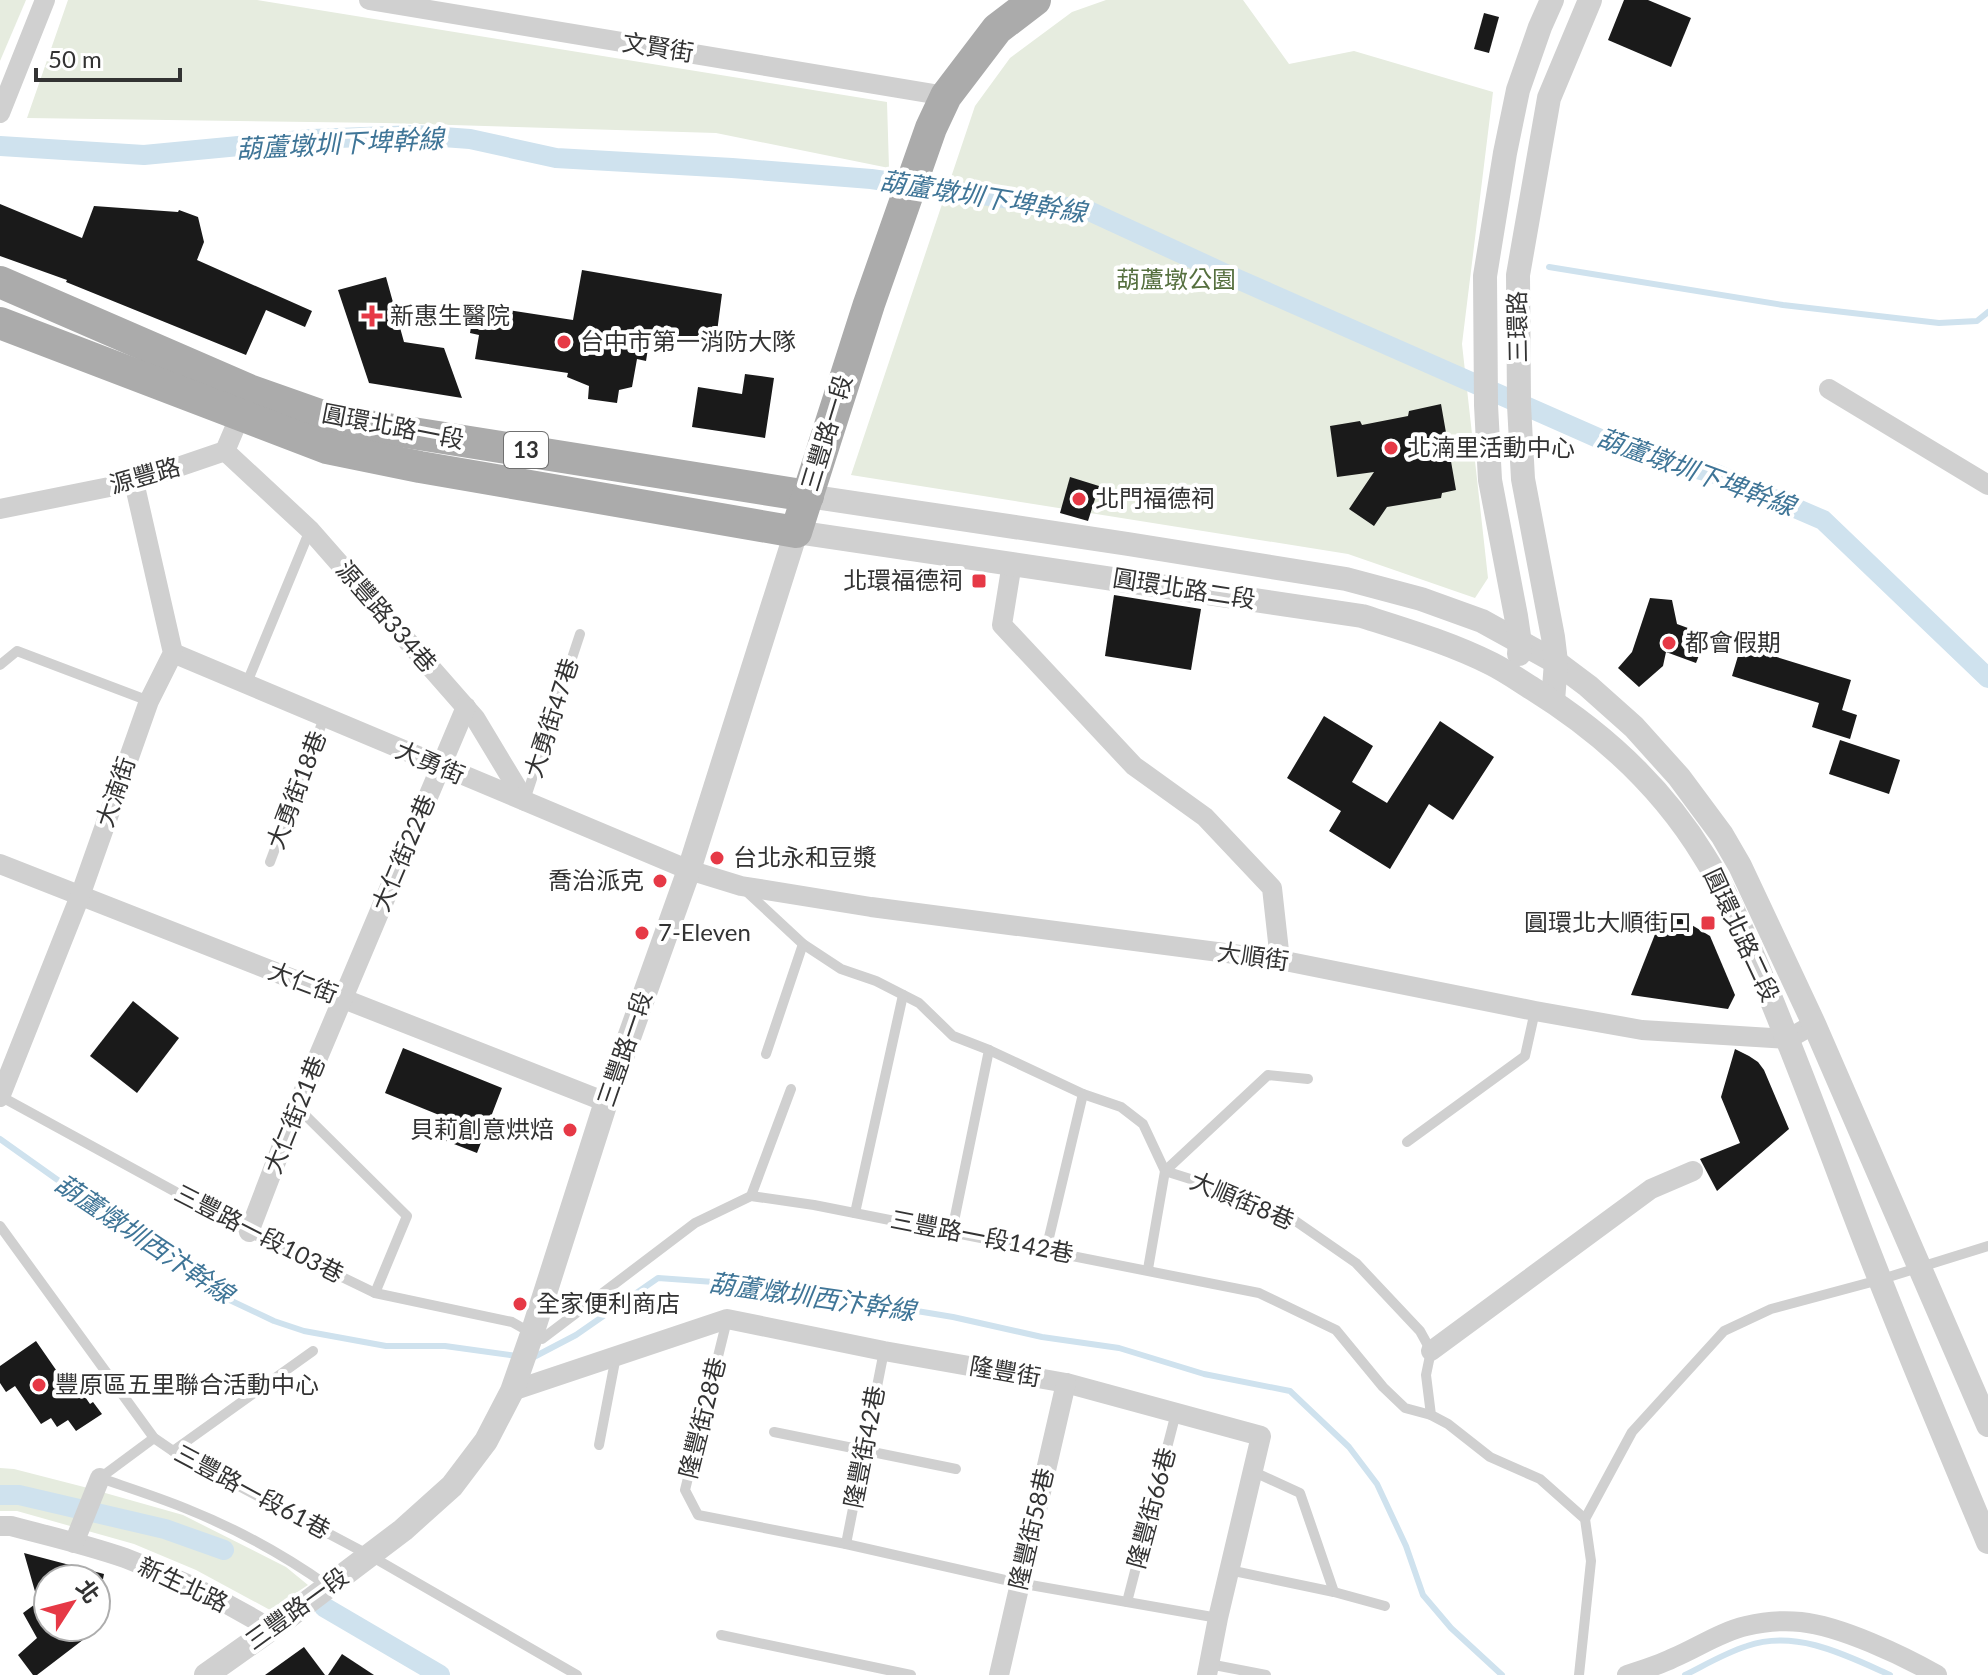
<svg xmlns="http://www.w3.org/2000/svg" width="1988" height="1675" font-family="Lato,'Noto Sans TC',sans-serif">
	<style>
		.green { fill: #e6ecdf }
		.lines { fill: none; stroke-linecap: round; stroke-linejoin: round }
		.stream { stroke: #cfe2ee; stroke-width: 6 }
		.canal { stroke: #cfe2ee; stroke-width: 20 }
		.building { fill: #1a1a1a }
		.service { stroke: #d0d0d0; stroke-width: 10 }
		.minor { stroke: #d0d0d0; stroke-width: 20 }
		.tertiary { stroke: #d0d0d0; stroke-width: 24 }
		.primary { stroke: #ababab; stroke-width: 32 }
		.poi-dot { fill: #e63946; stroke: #fff; stroke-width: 3 }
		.labels { text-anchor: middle; stroke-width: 8; stroke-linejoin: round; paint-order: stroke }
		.shield { fill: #fff; stroke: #707070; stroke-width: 2 }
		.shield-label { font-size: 22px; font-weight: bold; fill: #333 }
		.street-label { font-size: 24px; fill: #333; stroke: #fff }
		.park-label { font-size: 24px; fill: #56703f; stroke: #fff }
		.poi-label { font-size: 24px; fill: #333; stroke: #fff; text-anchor: start }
		.water-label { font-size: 26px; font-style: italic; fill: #3f7597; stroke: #fff }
	</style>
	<rect width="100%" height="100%" fill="#fff"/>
	<g class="green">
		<path d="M 0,0 L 26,0 L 0,61 Z"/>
		<path d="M 68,0 L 257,0 L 887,102 L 889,168 L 716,133 L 385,123 L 27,118 Z"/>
		<path d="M 1106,0 L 1243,0 L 1289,64 L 1354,51 L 1493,92 L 1462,344 L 1488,578 L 1475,598 L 1348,554 L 851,475 L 975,106 L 1010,58 L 1072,12 Z"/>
		<path d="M 0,1468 L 14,1469 L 84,1487 L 183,1515 L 286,1567 L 308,1585 L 270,1610 L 196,1570 L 134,1544 L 17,1511 L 0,1511 Z"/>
	</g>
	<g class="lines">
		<g class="stream">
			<path d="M 1549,267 L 1783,305 L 1939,323 L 1977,321 L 1988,312"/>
			<path d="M 0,1139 L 114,1220 L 164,1253 L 219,1295 L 274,1321 L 304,1331 L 386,1346 L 445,1346 L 517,1356"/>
			<path d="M 532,1358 L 576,1335 L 658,1278 L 728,1283 L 796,1291 L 953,1317 L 1042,1337 L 1119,1348 L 1204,1374 L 1290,1391 L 1349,1447 L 1377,1484 L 1406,1546 L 1423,1595 L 1451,1628 L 1502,1675"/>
			<path d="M 1685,1675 C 1705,1665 1725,1653 1747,1646 C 1796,1629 1846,1655 1890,1675"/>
		</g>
		<g class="canal">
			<path d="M 0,146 L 144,155 L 312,139 L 416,135 L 470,139 L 556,158 L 732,168 L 871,179 L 1087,210 L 1226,274 L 1623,449 L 1716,474 L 1823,520 L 1988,678"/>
			<path d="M 0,1495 L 19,1495 L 165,1529 L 224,1550"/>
			<path d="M 324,1607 L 440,1675"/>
		</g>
	</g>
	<g class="building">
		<path d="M 1624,0 L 1648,0 L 1691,18 L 1671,67 L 1608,40 Z"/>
		<path d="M 1484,13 L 1499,17 L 1489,53 L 1474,49 Z"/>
		<path d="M 0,204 L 82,238 L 94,206 L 178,212 L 179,210 L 198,217 L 204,242 L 197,260 L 312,311 L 305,327 L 266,310 L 246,355 L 66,282 L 67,280 L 0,256 Z"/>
		<path d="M 582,270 L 722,294 L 715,347 L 650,336 L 646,361 L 637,359 L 632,387 L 619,390 L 617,403 L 588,399 L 589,386 L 567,377 L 568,373 L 475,359 L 479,335 L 470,333 L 475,305 L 573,320 Z"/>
		<path d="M 386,277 L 404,342 L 444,348 L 462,398 L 369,383 L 338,290 Z"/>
		<path d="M 745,374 L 774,378 L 765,438 L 692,427 L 698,387 L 742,394 Z"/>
		<path d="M 1441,404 L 1456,490 L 1442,493 L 1441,498 L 1387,507 L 1374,526 L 1349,509 L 1374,472 L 1337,477 L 1330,426 L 1360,421 L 1362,425 L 1408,416 L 1409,411 Z"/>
		<path d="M 1070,477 L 1099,486 L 1088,521 L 1060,513 Z"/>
		<path d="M 1114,595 L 1201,609 L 1191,670 L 1105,656 Z"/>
		<path d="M 1650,598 L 1672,600 L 1677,624 L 1707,635 L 1696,663 L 1666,652 L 1663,666 L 1639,687 L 1618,668 L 1632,652 Z"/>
		<path d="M 1741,646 L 1851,680 L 1842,710 L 1857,715 L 1850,739 L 1812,727 L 1819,703 L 1732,676 Z"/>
		<path d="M 1324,716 L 1373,746 L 1352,782 L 1387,803 L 1440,721 L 1494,757 L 1453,820 L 1429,804 L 1390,869 L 1329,831 L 1341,811 L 1287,778 Z"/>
		<path d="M 1840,740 L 1900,760 L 1889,794 L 1829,774 Z"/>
		<path d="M 1665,909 L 1710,936 L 1735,995 L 1728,1009 L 1631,995 Z"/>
		<path d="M 133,1001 L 179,1038 L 137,1093 L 90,1056 Z"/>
		<path d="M 403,1048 L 502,1088 L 477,1153 L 436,1137 L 444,1117 L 385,1093 Z"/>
		<path d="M 1735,1049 L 1749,1056 L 1758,1062 L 1764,1070 L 1789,1129 L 1717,1191 L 1700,1159 L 1740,1143 L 1721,1097 Z"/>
		<path d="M 36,1341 L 63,1380 L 70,1375 L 90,1404 L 93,1402 L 102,1414 L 76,1431 L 68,1420 L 57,1427 L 51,1418 L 41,1424 L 15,1386 L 6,1392 L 0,1383 L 0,1366 Z"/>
		<path d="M 24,1553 L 104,1574 L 103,1579 L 48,1579 L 48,1627 L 81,1627 L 88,1636 L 37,1675 L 33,1675 L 18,1655 L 37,1638 L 23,1613 L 38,1602 Z"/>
		<path d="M 304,1647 L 325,1675 L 265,1675 Z"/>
		<path d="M 342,1654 L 374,1675 L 328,1675 Z"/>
	</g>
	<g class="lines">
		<g class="service">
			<path d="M 0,665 L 17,651 L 149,701"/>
			<path d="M 246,685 L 310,530"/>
			<path d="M 525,800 L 580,634"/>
			<path d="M 270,862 L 324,718"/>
			<path d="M 745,890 L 803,944 L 841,969 L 876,981 L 919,1003 L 953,1036 L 989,1050 L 1083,1094 L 1121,1107 L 1143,1124 L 1165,1171 L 1238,1194 L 1294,1220 L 1356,1263 L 1420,1331 L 1431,1351 L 1426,1375 L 1431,1415 L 1448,1424 L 1490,1457 L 1540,1479 L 1585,1519 L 1591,1561 L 1579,1675"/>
			<path d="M 766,1054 L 803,944"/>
			<path d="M 0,1096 L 249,1232 L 375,1293 L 512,1322 L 542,1339 L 695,1223 L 751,1196 L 814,1205 L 1259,1293 L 1336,1330 L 1383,1387 L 1405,1408 L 1431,1415"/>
			<path d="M 297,1107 L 407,1216 L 375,1293"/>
			<path d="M 1407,1142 L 1525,1056 L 1535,1011"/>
			<path d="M 751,1196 L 791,1089"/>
			<path d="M 855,1213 L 903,995"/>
			<path d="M 0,1226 L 154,1438 L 173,1451 L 369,1555 L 577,1675"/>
			<path d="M 952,1231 L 989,1050"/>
			<path d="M 1046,1250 L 1083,1094"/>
			<path d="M 1148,1269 L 1165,1171 L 1268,1075 L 1308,1079"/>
			<path d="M 727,1320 L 685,1490 L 698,1515 L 846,1544 L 1019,1583 L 1218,1618"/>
			<path d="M 774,1432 L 956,1469"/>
			<path d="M 599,1445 L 616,1356"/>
			<path d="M 173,1451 L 313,1351"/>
			<path d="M 1252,1471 L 1300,1493 L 1334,1592"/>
			<path d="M 100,1478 C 129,1488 158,1497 187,1509 C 237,1529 284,1555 328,1586"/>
			<path d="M 100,1478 L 154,1438"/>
			<path d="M 1585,1519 L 1632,1432 L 1724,1331 L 1771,1309 L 1879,1280 L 1988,1246"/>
			<path d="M 846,1544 L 884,1351"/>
			<path d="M 1229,1570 L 1334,1592 L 1385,1606"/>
			<path d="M 1127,1602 L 1176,1413"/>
			<path d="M 721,1635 L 911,1675"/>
			<path d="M 1209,1664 L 1266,1675"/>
		</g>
		<g class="minor">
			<path d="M 369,0 L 946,96"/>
			<path d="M 0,113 L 45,0"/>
			<path d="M 1829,389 L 1988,485"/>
			<path d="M 225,451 L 310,530 L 475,718 L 525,801"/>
			<path d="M 0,509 L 134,482 L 225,451 L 245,404"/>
			<path d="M 1012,563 L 1002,625 L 1134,766 L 1205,817 L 1272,888 L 1280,960"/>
			<path d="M 173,653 L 689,870 L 741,886 L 871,907 L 1280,960 L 1535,1011 L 1642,1030 L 1788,1039 L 1814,1024"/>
			<path d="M 0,864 L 606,1102"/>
			<path d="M 0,1097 L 80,896 L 149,701 L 173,653 L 134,482"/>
			<path d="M 249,1232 L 297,1107 L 466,707"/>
			<path d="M 1431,1351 L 1651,1189 L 1693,1171"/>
			<path d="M 512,1391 L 727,1319 L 884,1351 L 1066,1383 L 1261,1436 L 1218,1618 L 1207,1675"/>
			<path d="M 0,1526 L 11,1526 C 49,1536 88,1545 125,1558 C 176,1577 225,1601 271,1629"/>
			<path d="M 74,1543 L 100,1478"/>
			<path d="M 999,1675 L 1066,1383"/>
			<path d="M 1627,1675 C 1643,1670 1659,1665 1673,1658 C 1697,1648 1720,1632 1746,1626 C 1763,1622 1783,1620 1801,1622 C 1840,1626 1902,1655 1937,1675"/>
		</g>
		<g class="tertiary">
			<path d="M 808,496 L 1128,544 L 1346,579 L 1421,599 L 1482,621 L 1556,662 L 1588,686 L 1634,727 L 1679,777 L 1722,835 L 1740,866 L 1814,1024 L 1988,1425"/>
			<path d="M 1519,654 L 1520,643 L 1516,616 L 1490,480 L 1486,405 L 1485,276 L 1505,153 L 1518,90 L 1540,27 L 1552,0"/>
			<path d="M 1553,701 L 1556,662 L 1553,637 L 1523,479 L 1519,405 L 1518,275 L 1549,98 L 1590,0"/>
			<path d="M 206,1675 L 288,1617 L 403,1530 L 452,1486 L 486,1441 L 512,1391 L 532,1334 L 606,1102 L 689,870 L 796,532 L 1362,616 C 1406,630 1450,643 1492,664 C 1506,671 1520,681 1533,689 C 1602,732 1662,787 1704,856 C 1727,892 1742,931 1759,970 C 1789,1041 1816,1112 1843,1184 C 1888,1304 1938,1423 1988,1542"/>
		</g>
		<g class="primary">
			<path d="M 0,282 L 249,390 L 337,421 L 808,496"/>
			<path d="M 0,323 L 327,448 L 420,467 L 796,532 L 869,304 L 931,128 L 946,96 L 997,29 L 1035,0"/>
		</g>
	</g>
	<g class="poi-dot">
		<path d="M368 304h8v8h8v8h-8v8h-8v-8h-8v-8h8z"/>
		<circle cx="564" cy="342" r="8"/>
		<circle cx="1391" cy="448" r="8"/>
		<circle cx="1079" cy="499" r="8"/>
		<rect x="971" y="573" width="16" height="16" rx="4"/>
		<circle cx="1669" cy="643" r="8"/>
		<circle cx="717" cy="858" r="8"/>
		<circle cx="660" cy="881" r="8"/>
		<rect x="1700" y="915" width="16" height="16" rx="4"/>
		<circle cx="642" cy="933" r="8"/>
		<circle cx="570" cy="1130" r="8"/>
		<circle cx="520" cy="1304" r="8"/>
		<circle cx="39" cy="1385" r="8"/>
	</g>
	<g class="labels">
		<rect class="shield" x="504" y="432" width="44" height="36" rx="6"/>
		<g class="shield-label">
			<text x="526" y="458">13</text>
		</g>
		<g class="street-label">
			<text transform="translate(658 48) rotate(9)" y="8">文賢街</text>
			<text transform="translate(1518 327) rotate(-91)" y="8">三環路</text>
			<text transform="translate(393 427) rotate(11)" y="8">圓環北路一段</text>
			<text transform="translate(827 433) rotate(-73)" y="8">三豐路一段</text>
			<text transform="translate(145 476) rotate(-16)" y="8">源豐路</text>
			<text transform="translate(1184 589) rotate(9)" y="8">圓環北路二段</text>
			<text transform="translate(386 617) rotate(49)" y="8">源豐路334巷</text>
			<text transform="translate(552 718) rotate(-72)" y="8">大勇街47巷</text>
			<text transform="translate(430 763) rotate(23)" y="8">大勇街</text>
			<text transform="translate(297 790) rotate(-69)" y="8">大勇街18巷</text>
			<text transform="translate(116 792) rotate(-71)" y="8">大湳街</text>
			<text transform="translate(404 853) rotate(-67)" y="8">大仁街22巷</text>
			<text transform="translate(1741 935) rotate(65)" y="8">圓環北路二段</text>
			<text transform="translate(1253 957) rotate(8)" y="8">大順街</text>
			<text transform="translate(303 983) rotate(21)" y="8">大仁街</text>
			<text transform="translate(625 1049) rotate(-71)" y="8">三豐路一段</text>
			<text transform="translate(295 1115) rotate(-68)" y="8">大仁街21巷</text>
			<text transform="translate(1242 1201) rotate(23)" y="8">大順街8巷</text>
			<text transform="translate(259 1234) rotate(27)" y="8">三豐路一段103巷</text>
			<text transform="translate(982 1237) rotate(11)" y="8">三豐路一段142巷</text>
			<text transform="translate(1005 1372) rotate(10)" y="8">隆豐街</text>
			<text transform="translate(703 1418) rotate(-76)" y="8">隆豐街28巷</text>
			<text transform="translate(865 1447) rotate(-79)" y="8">隆豐街42巷</text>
			<text transform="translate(252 1492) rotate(28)" y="8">三豐路一段61巷</text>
			<text transform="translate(1152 1508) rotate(-75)" y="8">隆豐街66巷</text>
			<text transform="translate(1032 1529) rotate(-77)" y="8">隆豐街58巷</text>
			<text transform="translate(183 1585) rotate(25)" y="8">新生北路</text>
			<text transform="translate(297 1609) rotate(-36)" y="8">三豐路一段</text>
		</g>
		<g class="park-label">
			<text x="1176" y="288">葫蘆墩公園</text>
		</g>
		<g class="poi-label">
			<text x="390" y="324">新惠生醫院</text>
			<text x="580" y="350">台中市第一消防大隊</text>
			<text x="1407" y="456">北湳里活動中心</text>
			<text x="1095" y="507">北門福德祠</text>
			<text x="963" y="589" text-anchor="end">北環福德祠</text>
			<text x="1685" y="651">都會假期</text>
			<text x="733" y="866">台北永和豆漿</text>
			<text x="644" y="889" text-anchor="end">喬治派克</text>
			<text x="1692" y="931" text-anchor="end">圓環北大順街口</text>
			<text x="658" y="941">7-Eleven</text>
			<text x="554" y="1138" text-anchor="end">貝莉創意烘焙</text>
			<text x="536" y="1312">全家便利商店</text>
			<text x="55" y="1393">豐原區五里聯合活動中心</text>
		</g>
		<g class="water-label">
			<text transform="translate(340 144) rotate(-3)" y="9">葫蘆墩圳下埤幹線</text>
			<text transform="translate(983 197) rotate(9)" y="9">葫蘆墩圳下埤幹線</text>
			<text transform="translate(1696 472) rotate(20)" y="9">葫蘆墩圳下埤幹線</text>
			<text transform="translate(144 1239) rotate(34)" y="9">葫蘆燉圳西汴幹線</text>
			<text transform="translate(812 1297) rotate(8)" y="9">葫蘆燉圳西汴幹線</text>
		</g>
	</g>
	<g transform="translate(72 1603) rotate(54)"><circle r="38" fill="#ffffff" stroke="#adadad" stroke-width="2"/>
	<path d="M0-6L14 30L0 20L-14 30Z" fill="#e63946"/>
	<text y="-12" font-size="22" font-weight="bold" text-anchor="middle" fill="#333333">北</text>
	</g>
	<path d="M36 68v12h144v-12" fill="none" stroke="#333333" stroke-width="4"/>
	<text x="48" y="68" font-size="24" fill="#333333" stroke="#ffffff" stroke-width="6" paint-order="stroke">50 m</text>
</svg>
